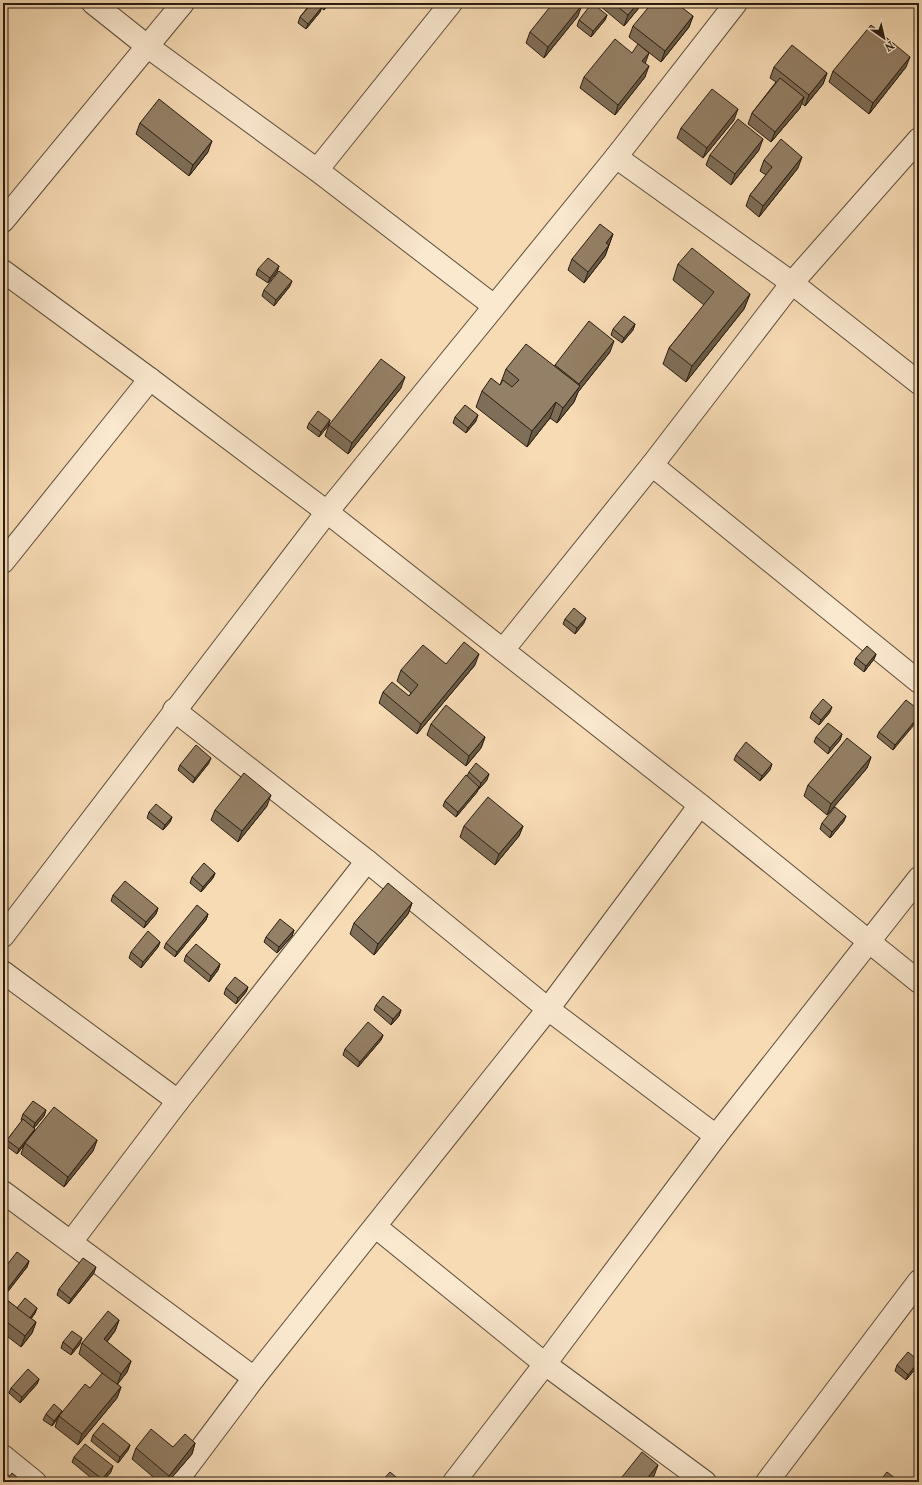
<svg xmlns="http://www.w3.org/2000/svg" width="922" height="1485" font-family="'IM FELL French Canon',serif">
	<style>
		.lines { fill: none; stroke-linecap: round; stroke-linejoin: round }
		.street-casing { stroke: #5c4c3a; stroke-width: 24 }
		.street { stroke: #fae8cf; stroke-width: 22 }
		.wall { fill: #7f6e58; stroke: #291d11 }
		.shaded-wall { fill: #685a47; stroke: #291d11 }
		.building { fill: #948066; stroke: #291d11 }
	</style>
	<rect width="100%" height="100%" fill="#f7dbb5"/>
	<filter id="stains"><feTurbulence type="fractalNoise" baseFrequency=".005" numOctaves="4"/><feColorMatrix values="0 0 0 0 .2 0 0 0 0 .09 0 0 0 0 .02 0 0 0 .5 -.17"/></filter>
	<radialGradient id="worn" r=".72"><stop offset=".6" stop-color="#630" stop-opacity="0"/><stop offset="1" stop-color="#630" stop-opacity=".3"/></radialGradient>
	<g class="lines">
		<g class="street-casing">
			<g id="street">
				<path d="M 93,3 L 147,46 L 317,170 L 494,306"/>
				<path d="M 616,157 L 792,283 L 919,383"/>
				<path d="M 317,170 L 451,3"/>
				<path d="M 3,221 L 183,3"/>
				<path d="M 3,271 L 150,379 L 327,512 L 700,805 L 919,982"/>
				<path d="M 652,465 L 919,682"/>
				<path d="M 3,562 L 150,379"/>
				<path d="M 503,650 L 652,465 L 792,283 L 919,139"/>
				<path d="M 174,710 L 367,861 L 548,1009 L 716,1136"/>
				<path d="M 3,936 L 327,512 L 616,157 L 736,3"/>
				<path d="M 3,972 L 178,1101"/>
				<path d="M 3,1192 L 254,1378"/>
				<path d="M 376,1227 L 545,1364 L 705,1482"/>
				<path d="M 71,1242 L 178,1101 L 367,861"/>
				<path d="M 3,1456 L 35,1482"/>
				<path d="M 176,1482 L 254,1378 L 548,1009 L 700,805"/>
				<path d="M 454,1482 L 545,1364 L 716,1136 L 919,878"/>
				<path d="M 767,1482 L 919,1281"/>
			</g>
		</g>
		<use href="#street" class="street"/>
	</g>
	<g class="wall">
		<path d="M 311,3 L 329,3 L 324,10 L 321,8 L 320,12 L 306,29 L 298,23 L 300,17 Z"/>
		<path d="M 601,3 L 643,3 L 624,26 L 600,6 Z"/>
		<path d="M 607,15 L 605,20 L 591,37 L 577,26 L 579,20 Z"/>
		<path d="M 578,16 L 544,58 L 526,43 L 530,32 Z"/>
		<path d="M 693,16 L 689,27 L 661,62 L 629,37 L 633,26 Z"/>
		<path d="M 645,63 L 645,77 L 615,115 L 580,88 L 584,77 Z"/>
		<path d="M 774,67 L 827,73 L 823,84 L 805,106 L 801,103 L 800,108 L 771,142 L 748,124 L 752,113 L 776,82 L 770,78 Z"/>
		<path d="M 906,67 L 869,114 L 829,82 L 833,71 Z"/>
		<path d="M 734,120 L 703,158 L 677,138 L 681,128 Z"/>
		<path d="M 140,123 L 208,152 L 189,176 L 136,134 Z"/>
		<path d="M 759,150 L 731,185 L 706,165 L 710,155 Z"/>
		<path d="M 764,160 L 798,168 L 759,217 L 746,206 L 750,195 L 766,175 L 760,171 Z"/>
		<path d="M 613,234 L 605,256 L 584,283 L 568,270 L 572,259 Z"/>
		<path d="M 678,264 L 750,294 L 744,309 L 686,382 L 663,364 L 669,348 L 704,305 L 673,280 Z"/>
		<path d="M 279,266 L 277,272 L 268,283 L 256,275 L 258,269 Z"/>
		<path d="M 290,286 L 274,306 L 262,296 L 264,290 Z"/>
		<path d="M 635,324 L 633,330 L 622,343 L 611,335 L 613,329 Z"/>
		<path d="M 610,352 L 578,392 L 574,402 L 557,423 L 550,418 L 527,447 L 476,407 L 482,391 L 500,385 L 506,369 L 555,366 L 555,365 Z"/>
		<path d="M 401,388 L 348,454 L 325,436 L 329,425 Z"/>
		<path d="M 455,417 L 476,421 L 466,433 L 453,423 Z"/>
		<path d="M 330,420 L 328,426 L 319,437 L 307,428 L 309,423 Z"/>
		<path d="M 565,619 L 584,623 L 575,634 L 563,624 Z"/>
		<path d="M 876,654 L 874,659 L 864,672 L 854,664 L 856,658 Z"/>
		<path d="M 446,664 L 475,665 L 417,734 L 379,703 L 383,692 L 409,696 L 411,693 L 397,681 L 401,670 Z"/>
		<path d="M 919,710 L 893,750 L 877,737 L 879,732 Z"/>
		<path d="M 812,712 L 830,712 L 819,725 L 810,718 Z"/>
		<path d="M 431,724 L 485,737 L 481,748 L 466,766 L 427,735 Z"/>
		<path d="M 842,734 L 840,740 L 828,754 L 814,742 L 816,737 Z"/>
		<path d="M 736,755 L 770,770 L 760,781 L 734,760 Z"/>
		<path d="M 871,757 L 867,768 L 827,815 L 804,796 L 808,785 Z"/>
		<path d="M 209,763 L 193,783 L 178,770 L 180,765 Z"/>
		<path d="M 469,772 L 487,780 L 479,789 L 479,788 L 477,792 L 456,817 L 443,806 L 445,801 L 467,776 Z"/>
		<path d="M 267,806 L 238,842 L 211,820 L 215,810 Z"/>
		<path d="M 149,812 L 172,817 L 170,822 L 163,830 L 147,818 Z"/>
		<path d="M 844,821 L 830,838 L 820,829 L 822,823 Z"/>
		<path d="M 464,826 L 523,826 L 519,836 L 495,865 L 460,837 Z"/>
		<path d="M 215,873 L 213,878 L 201,892 L 190,883 L 192,877 Z"/>
		<path d="M 113,895 L 158,908 L 156,914 L 144,928 L 111,901 Z"/>
		<path d="M 412,903 L 408,914 L 374,955 L 350,934 L 354,923 Z"/>
		<path d="M 208,914 L 206,920 L 175,957 L 164,948 L 166,943 Z"/>
		<path d="M 294,930 L 292,936 L 277,953 L 264,942 L 266,937 Z"/>
		<path d="M 160,942 L 158,947 L 141,968 L 129,958 L 131,952 Z"/>
		<path d="M 186,955 L 220,964 L 218,970 L 209,982 L 184,961 Z"/>
		<path d="M 248,987 L 246,992 L 236,1004 L 224,994 L 226,988 Z"/>
		<path d="M 376,1005 L 401,1010 L 399,1016 L 391,1025 L 374,1010 Z"/>
		<path d="M 383,1035 L 381,1040 L 358,1067 L 343,1055 L 345,1049 Z"/>
		<path d="M 46,1110 L 44,1116 L 34,1128 L 34,1132 L 97,1140 L 93,1151 L 64,1187 L 21,1154 L 24,1145 L 17,1154 L 5,1145 L 7,1140 L 22,1121 L 21,1120 L 23,1114 Z"/>
		<path d="M 29,1261 L 27,1267 L 3,1297 L 17,1308 L 37,1308 L 35,1313 L 31,1319 L 36,1322 L 32,1333 L 21,1347 L 3,1333 L 3,1270 Z"/>
		<path d="M 94,1273 L 69,1304 L 57,1295 L 59,1289 Z"/>
		<path d="M 119,1320 L 115,1331 L 107,1342 L 131,1361 L 127,1372 L 117,1384 L 121,1387 L 117,1398 L 78,1445 L 55,1427 L 58,1418 L 52,1426 L 43,1420 L 46,1414 L 62,1411 L 61,1414 L 90,1388 L 103,1374 L 79,1354 L 82,1343 Z"/>
		<path d="M 63,1342 L 80,1344 L 71,1355 L 61,1348 Z"/>
		<path d="M 897,1365 L 917,1367 L 906,1380 L 895,1371 Z"/>
		<path d="M 39,1379 L 37,1384 L 20,1403 L 9,1393 L 11,1388 Z"/>
		<path d="M 93,1435 L 130,1445 L 128,1450 L 118,1463 L 91,1441 Z"/>
		<path d="M 195,1443 L 192,1454 L 168,1482 L 159,1482 L 132,1459 L 136,1448 L 173,1447 Z"/>
		<path d="M 74,1457 L 111,1472 L 102,1482 L 96,1482 L 72,1462 Z"/>
	</g>
	<g class="shaded-wall">
		<path d="M 327,3 L 329,3 L 324,10 L 326,4 Z"/>
		<path d="M 638,3 L 643,3 L 624,26 L 628,15 Z"/>
		<path d="M 582,5 L 578,16 L 544,58 L 548,47 Z"/>
		<path d="M 322,7 L 320,12 L 306,29 L 308,24 Z"/>
		<path d="M 607,15 L 605,20 L 591,37 L 593,31 Z"/>
		<path d="M 693,16 L 689,27 L 661,62 L 665,51 Z"/>
		<path d="M 649,53 L 645,64 L 642,61 Z"/>
		<path d="M 910,57 L 906,67 L 869,114 L 873,103 Z"/>
		<path d="M 649,66 L 645,77 L 615,115 L 618,105 Z"/>
		<path d="M 827,73 L 823,84 L 805,106 L 809,95 Z"/>
		<path d="M 804,97 L 800,108 L 771,142 L 775,132 Z"/>
		<path d="M 738,109 L 734,120 L 703,158 L 707,148 Z"/>
		<path d="M 763,139 L 759,150 L 731,185 L 735,174 Z"/>
		<path d="M 212,141 L 208,152 L 189,176 L 193,165 Z"/>
		<path d="M 802,157 L 798,168 L 759,217 L 763,206 Z"/>
		<path d="M 613,234 L 609,245 L 606,243 Z"/>
		<path d="M 609,245 L 605,256 L 584,283 L 588,272 Z"/>
		<path d="M 279,266 L 277,272 L 268,283 L 270,278 Z"/>
		<path d="M 292,281 L 290,286 L 274,306 L 276,300 Z"/>
		<path d="M 750,294 L 744,309 L 686,382 L 692,366 Z"/>
		<path d="M 635,324 L 633,330 L 622,343 L 624,338 Z"/>
		<path d="M 614,341 L 610,352 L 578,392 L 574,402 L 557,423 L 563,408 L 578,389 L 579,384 Z"/>
		<path d="M 405,377 L 401,388 L 348,454 L 352,443 Z"/>
		<path d="M 556,402 L 550,418 L 527,447 L 532,431 Z"/>
		<path d="M 6,408 L 3,417 L 3,412 Z"/>
		<path d="M 478,415 L 476,421 L 466,433 L 468,428 Z"/>
		<path d="M 330,420 L 328,426 L 319,437 L 321,432 Z"/>
		<path d="M 586,618 L 584,623 L 575,634 L 577,628 Z"/>
		<path d="M 479,654 L 475,665 L 417,734 L 421,724 Z"/>
		<path d="M 876,654 L 874,659 L 864,672 L 866,666 Z"/>
		<path d="M 832,707 L 830,712 L 819,725 L 821,720 Z"/>
		<path d="M 919,716 L 919,719 L 893,750 L 895,745 Z"/>
		<path d="M 842,734 L 840,740 L 828,754 L 830,748 Z"/>
		<path d="M 485,737 L 481,748 L 466,766 L 469,756 Z"/>
		<path d="M 871,757 L 867,768 L 827,815 L 831,804 Z"/>
		<path d="M 211,758 L 209,763 L 193,783 L 195,778 Z"/>
		<path d="M 772,764 L 770,770 L 760,781 L 762,776 Z"/>
		<path d="M 489,774 L 487,780 L 479,789 L 481,783 Z"/>
		<path d="M 479,787 L 477,792 L 456,817 L 458,812 Z"/>
		<path d="M 271,795 L 267,806 L 238,842 L 242,831 Z"/>
		<path d="M 846,816 L 844,821 L 830,838 L 832,832 Z"/>
		<path d="M 172,817 L 170,822 L 163,830 L 165,825 Z"/>
		<path d="M 523,826 L 519,836 L 495,865 L 499,854 Z"/>
		<path d="M 215,873 L 213,878 L 201,892 L 203,887 Z"/>
		<path d="M 412,903 L 408,914 L 374,955 L 378,944 Z"/>
		<path d="M 158,908 L 156,914 L 144,928 L 146,922 Z"/>
		<path d="M 208,914 L 206,920 L 175,957 L 177,952 Z"/>
		<path d="M 294,930 L 292,936 L 277,953 L 279,947 Z"/>
		<path d="M 160,942 L 158,947 L 141,968 L 143,962 Z"/>
		<path d="M 220,964 L 218,970 L 209,982 L 211,976 Z"/>
		<path d="M 248,987 L 246,992 L 236,1004 L 238,998 Z"/>
		<path d="M 401,1010 L 399,1016 L 391,1025 L 393,1019 Z"/>
		<path d="M 383,1035 L 381,1040 L 358,1067 L 360,1062 Z"/>
		<path d="M 46,1110 L 44,1116 L 33,1129 L 35,1123 Z"/>
		<path d="M 35,1129 L 33,1134 L 25,1143 L 24,1145 L 17,1154 L 19,1149 Z"/>
		<path d="M 97,1140 L 93,1151 L 64,1187 L 68,1177 Z"/>
		<path d="M 29,1261 L 27,1267 L 3,1298 L 3,1295 Z"/>
		<path d="M 96,1267 L 94,1273 L 69,1304 L 71,1299 Z"/>
		<path d="M 37,1308 L 35,1313 L 27,1324 L 29,1319 Z"/>
		<path d="M 119,1320 L 115,1331 L 100,1350 L 104,1339 Z"/>
		<path d="M 36,1322 L 32,1333 L 21,1347 L 25,1336 Z"/>
		<path d="M 82,1338 L 80,1344 L 71,1355 L 73,1350 Z"/>
		<path d="M 131,1361 L 127,1372 L 117,1385 L 121,1374 Z"/>
		<path d="M 919,1361 L 917,1367 L 906,1380 L 908,1375 Z"/>
		<path d="M 39,1379 L 37,1384 L 20,1403 L 22,1397 Z"/>
		<path d="M 121,1387 L 117,1398 L 78,1445 L 82,1434 Z"/>
		<path d="M 62,1411 L 60,1416 L 59,1416 L 58,1418 L 52,1426 L 54,1421 Z"/>
		<path d="M 195,1443 L 192,1454 L 168,1482 L 166,1482 L 169,1476 Z"/>
		<path d="M 130,1445 L 128,1450 L 118,1463 L 120,1457 Z"/>
		<path d="M 658,1465 L 654,1476 L 649,1482 L 644,1482 Z"/>
		<path d="M 113,1466 L 111,1472 L 102,1482 L 101,1482 L 102,1479 Z"/>
	</g>
	<g class="building">
		<path d="M 312,3 L 317,3 L 322,7 L 308,24 L 300,17 Z"/>
		<path d="M 553,3 L 579,3 L 582,5 L 548,47 L 530,32 Z"/>
		<path d="M 592,3 L 607,15 L 593,31 L 579,20 Z"/>
		<path d="M 613,3 L 638,3 L 628,15 Z"/>
		<path d="M 652,3 L 676,3 L 693,16 L 665,51 L 633,26 Z"/>
		<path d="M 871,25 L 910,57 L 873,103 L 833,71 Z"/>
		<path d="M 615,39 L 632,53 L 638,44 L 649,53 L 642,61 L 649,66 L 618,105 L 584,77 Z"/>
		<path d="M 792,45 L 827,73 L 809,95 L 774,67 Z"/>
		<path d="M 780,78 L 804,97 L 775,132 L 752,113 Z"/>
		<path d="M 712,89 L 738,109 L 707,148 L 681,128 Z"/>
		<path d="M 159,99 L 212,141 L 193,165 L 140,123 Z"/>
		<path d="M 738,119 L 763,139 L 735,174 L 710,155 Z"/>
		<path d="M 781,139 L 802,157 L 763,206 L 750,195 L 772,167 L 764,160 Z"/>
		<path d="M 600,224 L 613,234 L 606,243 L 609,245 L 588,272 L 572,259 Z"/>
		<path d="M 692,248 L 750,294 L 692,366 L 669,348 L 714,292 L 678,264 Z"/>
		<path d="M 268,258 L 279,266 L 270,278 L 258,269 Z"/>
		<path d="M 279,271 L 292,281 L 276,300 L 264,290 Z"/>
		<path d="M 624,316 L 635,324 L 624,338 L 613,329 Z"/>
		<path d="M 589,321 L 614,341 L 579,384 L 555,365 Z"/>
		<path d="M 526,344 L 580,386 L 563,408 L 556,402 L 532,431 L 482,391 L 491,378 L 500,385 L 503,380 L 512,387 L 519,380 L 506,369 Z"/>
		<path d="M 381,359 L 405,377 L 352,443 L 329,425 Z"/>
		<path d="M 465,405 L 478,415 L 468,428 L 455,417 Z"/>
		<path d="M 3,406 L 6,408 L 3,412 Z"/>
		<path d="M 318,411 L 330,420 L 321,432 L 309,423 Z"/>
		<path d="M 574,608 L 586,618 L 577,628 L 565,619 Z"/>
		<path d="M 464,642 L 479,654 L 421,724 L 383,692 L 392,682 L 409,696 L 418,685 L 401,670 L 423,645 L 446,664 Z"/>
		<path d="M 867,646 L 876,654 L 866,666 L 856,658 Z"/>
		<path d="M 823,699 L 832,707 L 821,720 L 812,712 Z"/>
		<path d="M 906,700 L 919,710 L 919,716 L 895,745 L 879,732 Z"/>
		<path d="M 446,705 L 485,737 L 469,756 L 431,724 Z"/>
		<path d="M 828,723 L 842,734 L 830,748 L 816,737 Z"/>
		<path d="M 847,738 L 871,757 L 831,804 L 808,785 Z"/>
		<path d="M 746,742 L 772,764 L 762,776 L 736,755 Z"/>
		<path d="M 196,745 L 211,758 L 195,778 L 180,765 Z"/>
		<path d="M 476,763 L 489,774 L 481,783 L 469,772 Z"/>
		<path d="M 244,773 L 271,795 L 242,831 L 215,810 Z"/>
		<path d="M 466,775 L 479,787 L 458,812 L 445,801 Z"/>
		<path d="M 488,797 L 523,826 L 499,854 L 464,826 Z"/>
		<path d="M 156,804 L 172,817 L 165,825 L 149,812 Z"/>
		<path d="M 835,807 L 846,816 L 832,832 L 822,823 Z"/>
		<path d="M 204,863 L 215,873 L 203,887 L 192,877 Z"/>
		<path d="M 125,881 L 158,908 L 146,922 L 113,895 Z"/>
		<path d="M 388,883 L 412,903 L 378,944 L 354,923 Z"/>
		<path d="M 197,905 L 208,914 L 177,952 L 166,943 Z"/>
		<path d="M 280,919 L 294,930 L 279,947 L 266,937 Z"/>
		<path d="M 148,931 L 160,942 L 143,962 L 131,952 Z"/>
		<path d="M 196,944 L 220,964 L 211,976 L 186,955 Z"/>
		<path d="M 235,977 L 248,987 L 238,998 L 226,988 Z"/>
		<path d="M 383,996 L 401,1010 L 393,1019 L 376,1005 Z"/>
		<path d="M 368,1022 L 383,1035 L 360,1062 L 345,1049 Z"/>
		<path d="M 33,1101 L 46,1110 L 35,1123 L 23,1114 Z"/>
		<path d="M 54,1107 L 97,1140 L 68,1177 L 25,1143 Z"/>
		<path d="M 23,1119 L 35,1129 L 19,1149 L 7,1140 Z"/>
		<path d="M 17,1252 L 29,1261 L 3,1295 L 3,1270 Z"/>
		<path d="M 83,1258 L 96,1267 L 71,1299 L 59,1289 Z"/>
		<path d="M 3,1297 L 36,1322 L 25,1336 L 3,1319 Z"/>
		<path d="M 25,1298 L 37,1308 L 30,1318 L 17,1308 Z"/>
		<path d="M 108,1311 L 119,1320 L 104,1339 L 131,1361 L 121,1374 L 82,1343 Z"/>
		<path d="M 72,1331 L 82,1338 L 73,1350 L 63,1342 Z"/>
		<path d="M 908,1352 L 919,1361 L 908,1375 L 897,1365 Z"/>
		<path d="M 28,1369 L 39,1379 L 22,1397 L 11,1388 Z"/>
		<path d="M 102,1373 L 121,1387 L 82,1434 L 59,1416 L 85,1384 L 90,1388 Z"/>
		<path d="M 54,1404 L 62,1411 L 54,1421 L 46,1414 Z"/>
		<path d="M 103,1423 L 130,1445 L 120,1457 L 93,1435 Z"/>
		<path d="M 151,1429 L 173,1447 L 185,1434 L 195,1443 L 169,1476 L 136,1448 Z"/>
		<path d="M 85,1444 L 113,1466 L 102,1479 L 74,1457 Z"/>
		<path d="M 642,1452 L 658,1465 L 644,1482 L 618,1482 Z"/>
		<path d="M 390,1472 L 402,1482 L 381,1482 Z"/>
		<path d="M 887,1472 L 900,1482 L 879,1482 Z"/>
		<path d="M 12,1473 L 23,1482 L 5,1482 Z"/>
	</g>
	<rect width="922" height="1485" fill="none" stroke="#f7dbb5" stroke-width="16"/>
	<rect x="4" y="4" width="914" height="1477" fill="none" stroke="#291d11" stroke-width="2"/>
	<rect x="8" y="8" width="906" height="1469" fill="none" stroke="#291d11"/>
	<g transform="translate(884 38) rotate(146)" stroke="#fae8cf" stroke-width="3" paint-order="stroke">
	<path d="M0-3L7 15L0 10L-7 15Z" fill="#291d11"/>
	<text y="-6" font-size="11" font-weight="bold" text-anchor="middle" fill="#291d11">N</text>
	</g>
	<rect width="100%" height="100%" filter="url(#stains)"/>
	<rect width="100%" height="100%" fill="url(#worn)"/>
</svg>
